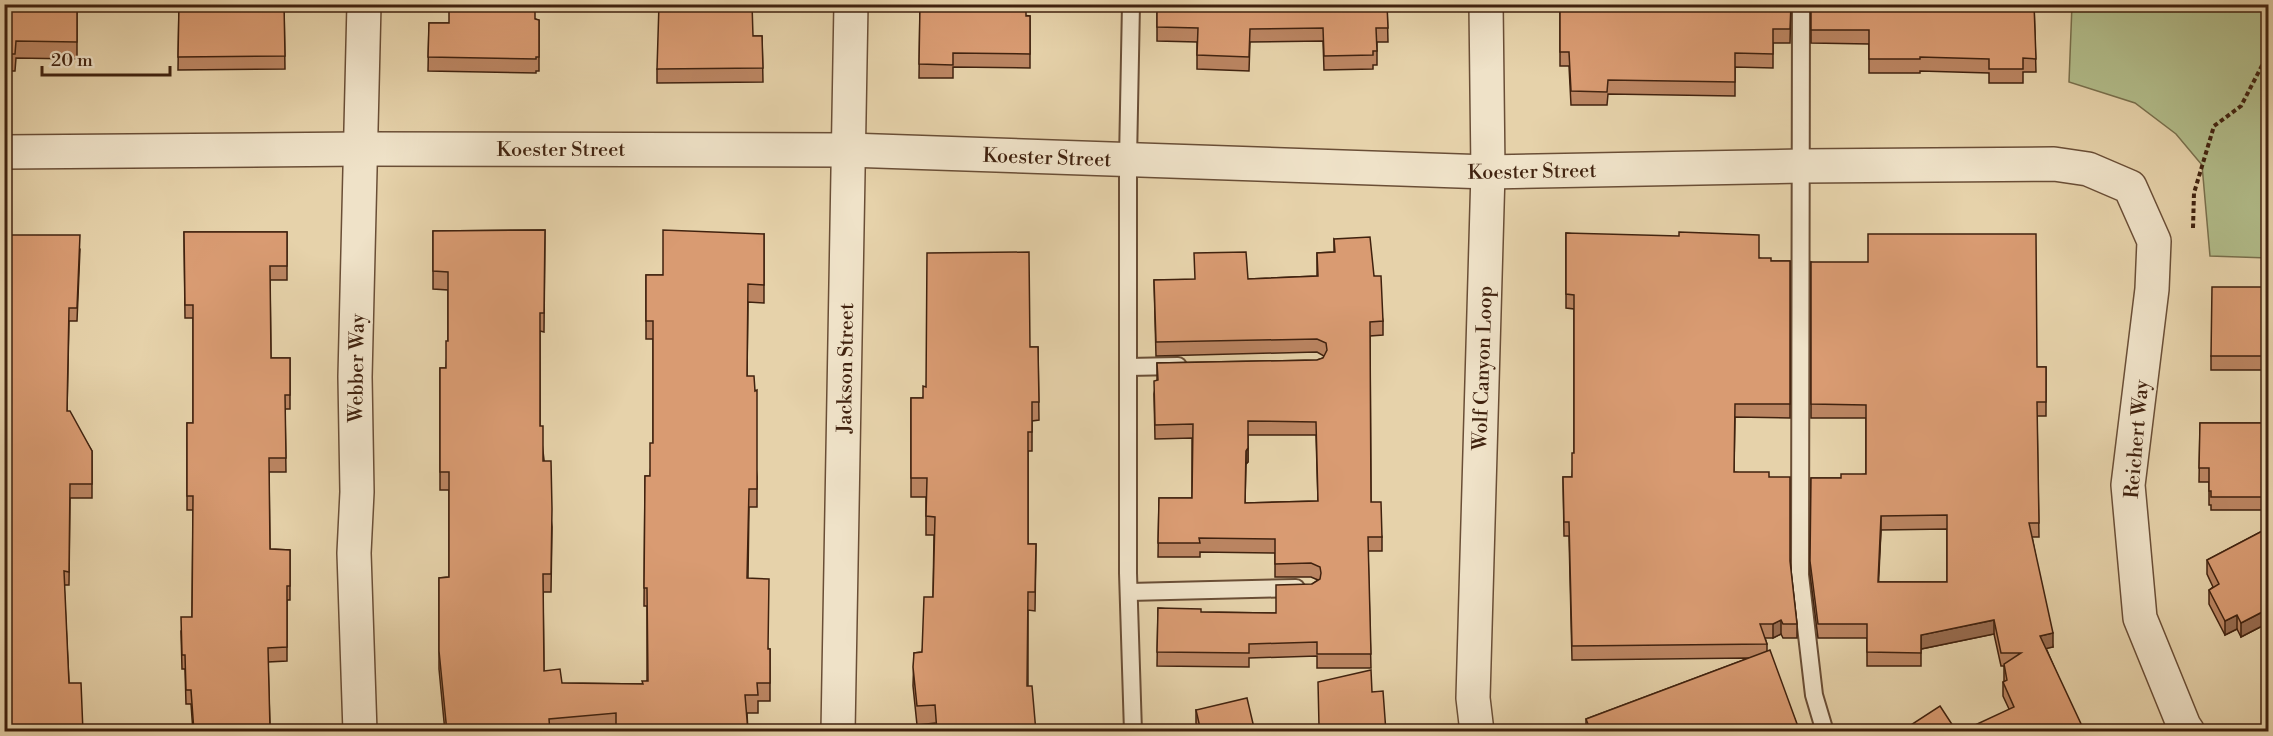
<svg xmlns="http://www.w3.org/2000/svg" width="2273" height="736" font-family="'Libre Bodoni',serif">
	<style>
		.green { fill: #b2bd8b; stroke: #79704d; stroke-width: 1.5 }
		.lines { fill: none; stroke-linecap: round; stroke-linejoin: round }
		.service-casing { stroke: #6a4e36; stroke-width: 20 }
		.minor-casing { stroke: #6a4e36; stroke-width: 36 }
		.tertiary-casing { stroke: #6a4e36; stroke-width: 36 }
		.path { stroke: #40220f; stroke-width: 4; stroke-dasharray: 4.5 3; stroke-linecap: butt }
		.service { stroke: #efe2c8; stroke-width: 16 }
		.minor { stroke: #efe2c8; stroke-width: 33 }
		.tertiary { stroke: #efe2c8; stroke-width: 33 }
		.wall { fill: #bb8562; stroke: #40220f; stroke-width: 1.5; fill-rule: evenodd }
		.shaded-wall { fill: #986c50; stroke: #40220f; stroke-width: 1.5 }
		.building { fill: #d99b72; stroke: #40220f; stroke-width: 1.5; fill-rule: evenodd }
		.labels { text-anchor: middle; stroke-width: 5; stroke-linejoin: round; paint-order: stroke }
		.street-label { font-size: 20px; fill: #40220f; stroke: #efe2c8 }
	</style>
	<rect width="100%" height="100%" fill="#e6d2aa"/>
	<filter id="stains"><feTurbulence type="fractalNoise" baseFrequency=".00333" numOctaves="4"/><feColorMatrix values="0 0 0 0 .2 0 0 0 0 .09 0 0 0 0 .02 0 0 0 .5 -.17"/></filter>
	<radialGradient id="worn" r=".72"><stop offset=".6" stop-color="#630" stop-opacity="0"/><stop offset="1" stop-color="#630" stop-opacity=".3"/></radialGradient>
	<path class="green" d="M 2072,5 L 2264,4 L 2268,10 L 2268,258 L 2210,256 L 2202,165 L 2176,134 L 2135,103 L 2069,82 Z"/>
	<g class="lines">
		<g class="service-casing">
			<g id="service">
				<path d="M 1131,4 L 1128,160 L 1128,573 L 1133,732"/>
				<path d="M 1801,4 L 1800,575 L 1814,695 L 1825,732"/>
				<path d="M 1128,367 L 1178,366"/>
				<path d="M 1129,592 L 1296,588"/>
			</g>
		</g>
		<g class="minor-casing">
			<g id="minor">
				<path d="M 4,152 L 361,149 L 848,150 L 1488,172 L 1801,166 L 2054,164 L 2088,169 L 2130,187 L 2154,241 L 2152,289 L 2128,485 L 2140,618 L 2184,726 L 2188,732"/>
				<path d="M 360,732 L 354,553 L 357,492 L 355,377 L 364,4"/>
				<path d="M 838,732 L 851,4"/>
			</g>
		</g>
		<g class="tertiary-casing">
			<path id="tertiary" d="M 1477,732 L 1473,698 L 1488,172 L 1486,4"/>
		</g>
		<path class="path" d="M 2193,228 L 2194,193 L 2214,126 L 2241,106 L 2268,54"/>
		<use href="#service" class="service"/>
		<use href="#minor" class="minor"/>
		<use href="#tertiary" class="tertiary"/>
	</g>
	<g class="wall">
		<path d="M 4,4 L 77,4 L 77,59 L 16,58 L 15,71 L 4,71 Z"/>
		<path d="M 179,4 L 284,4 L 285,69 L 178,70 Z"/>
		<path d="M 920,4 L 1030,16 L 1030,68 L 953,67 L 953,78 L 919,78 Z"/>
		<path d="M 1157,4 L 1387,4 L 1388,42 L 1377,42 L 1377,65 L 1373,65 L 1373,69 L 1324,70 L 1323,41 L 1250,42 L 1249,71 L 1197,69 L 1197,42 L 1157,41 Z"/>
		<path d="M 1791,4 L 1790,43 L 1773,43 L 1773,68 L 1735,67 L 1735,96 L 1608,94 L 1607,105 L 1571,105 L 1569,66 L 1560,66 L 1560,7 Z"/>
		<path d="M 1811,4 L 2034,4 L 2036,72 L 2023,72 L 2023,83 L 1989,83 L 1989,73 L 1920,71 L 1920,73 L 1869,73 L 1869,44 L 1811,43 Z"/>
		<path d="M 535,19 L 539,20 L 539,71 L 536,71 L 536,73 L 428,71 L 429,23 L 449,23 Z"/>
		<path d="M 753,36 L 762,36 L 763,82 L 657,83 L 657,69 Z"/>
		<path d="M 545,230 L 544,332 L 540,331 L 540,426 L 552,527 L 551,592 L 543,592 L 544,671 L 562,683 L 642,684 L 647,681 L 647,606 L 644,606 L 645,476 L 650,476 L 653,443 L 653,339 L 646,339 L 646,275 L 663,275 L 764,234 L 764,303 L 748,302 L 747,376 L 757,477 L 757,507 L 749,507 L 748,578 L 768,649 L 770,649 L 770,701 L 758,701 L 758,713 L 747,713 L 748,732 L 445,732 L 439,669 L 439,578 L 449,577 L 449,490 L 440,490 L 440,368 L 446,368 L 448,341 L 448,290 L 433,289 L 433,231 Z"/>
		<path d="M 184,232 L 287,232 L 287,280 L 270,280 L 271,358 L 290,358 L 290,409 L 285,409 L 286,472 L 269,472 L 270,549 L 290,550 L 290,600 L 287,600 L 287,661 L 268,662 L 270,728 L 274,732 L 193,732 L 191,704 L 186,704 L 185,669 L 182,669 L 181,631 L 192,617 L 193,510 L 187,510 L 187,423 L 193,423 L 193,318 L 185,318 Z"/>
		<path d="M 1566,233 L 1759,258 L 1771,261 L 1790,261 L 1790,418 L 1735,417 L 1734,472 L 1769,477 L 1790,561 L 1797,624 L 1797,638 L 1783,638 L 1781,634 L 1773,638 L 1765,638 L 1767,644 L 1767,651 L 1800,732 L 1586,732 L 1586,719 L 1749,658 L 1572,660 L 1569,536 L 1564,536 L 1563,477 L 1572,477 L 1574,453 L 1574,309 L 1566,308 Z"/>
		<path d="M 4,235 L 80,249 L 77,321 L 69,321 L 67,411 L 92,451 L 92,498 L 70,498 L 69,585 L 64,585 L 69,683 L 4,732 Z"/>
		<path d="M 1334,239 L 1374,276 L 1383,321 L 1383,335 L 1370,336 L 1371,502 L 1382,537 L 1382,551 L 1368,551 L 1371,668 L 1317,668 L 1317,656 L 1249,658 L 1249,667 L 1157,666 L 1158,608 L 1201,612 L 1276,613 L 1312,584 L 1318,580 L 1311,577 L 1275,577 L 1275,553 L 1200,552 L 1200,557 L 1158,557 L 1159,498 L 1192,498 L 1192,438 L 1155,439 L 1154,394 L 1157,380 L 1157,363 L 1317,360 L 1323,358 L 1324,356 L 1317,352 L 1156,356 L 1154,280 L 1248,279 L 1317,276 L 1317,253 L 1334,252 ZM 1248,435 L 1316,435 L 1318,501 L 1245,503 L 1246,464 L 1248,462 Z"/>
		<path d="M 1811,262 L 2037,367 L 2046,367 L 2046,416 L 2037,416 L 2039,537 L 2032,537 L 2053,647 L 2046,648 L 2082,732 L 2009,709 L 2003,696 L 2003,682 L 2004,681 L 2004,666 L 2001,666 L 1994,634 L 1921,649 L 1921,666 L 1867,666 L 1867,638 L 1818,638 L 1810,574 L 1811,478 L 1841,478 L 1866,474 L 1866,418 L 1811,418 ZM 1947,529 L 1947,582 L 1878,582 L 1881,530 Z"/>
		<path d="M 2264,292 L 2268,292 L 2268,370 L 2211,370 L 2211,356 Z"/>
		<path d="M 1030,347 L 1038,347 L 1039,420 L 1032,421 L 1032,451 L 1028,451 L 1028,544 L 1036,544 L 1035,611 L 1028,610 L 1028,686 L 1036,732 L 936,732 L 935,723 L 917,725 L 913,686 L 914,653 L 922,652 L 933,597 L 934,535 L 926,535 L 926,497 L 911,497 L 911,398 L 923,398 L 926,387 Z"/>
		<path d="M 2200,423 L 2268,423 L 2268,510 L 2211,510 L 2211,505 L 2209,505 L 2209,482 L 2199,482 Z"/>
		<path d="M 2268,528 L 2268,623 L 2241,637 L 2237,629 L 2225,635 L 2209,604 L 2209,590 L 2213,587 L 2207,574 L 2207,560 Z"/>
		<path d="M 1196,710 L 1255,732 L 1198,732 L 1196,723 Z"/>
	</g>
	<g class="shaded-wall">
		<path d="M 1248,448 L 1248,462 L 1246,464 L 1246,451 Z"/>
		<path d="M 1881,516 L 1881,530 L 1878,595 L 1878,582 Z"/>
		<path d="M 2268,609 L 2268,623 L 2241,637 L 2241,623 Z"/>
		<path d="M 2237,615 L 2237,629 L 2225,635 L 2225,621 Z"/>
		<path d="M 1781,620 L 1781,634 L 1773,638 L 1773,624 Z"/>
		<path d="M 1994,620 L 1994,634 L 1921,649 L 1921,635 Z"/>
		<path d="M 2053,633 L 2053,647 L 2040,650 L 2040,636 Z"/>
		<path d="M 2082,726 L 2082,732 L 2069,732 Z"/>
	</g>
	<g class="building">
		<path d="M 4,4 L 77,4 L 77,42 L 16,41 L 15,54 L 4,54 Z"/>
		<path d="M 179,4 L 284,4 L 285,56 L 178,57 Z"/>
		<path d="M 449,4 L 535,4 L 535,19 L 539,20 L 539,57 L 536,57 L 536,59 L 428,57 L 429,23 L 449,23 Z"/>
		<path d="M 659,4 L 752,4 L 753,36 L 762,36 L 763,68 L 657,69 Z"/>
		<path d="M 920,4 L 1026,4 L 1026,16 L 1030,16 L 1030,54 L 953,53 L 953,65 L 919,64 Z"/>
		<path d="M 1157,4 L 1387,4 L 1388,28 L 1376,28 L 1377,51 L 1373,51 L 1373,55 L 1324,56 L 1323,28 L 1250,29 L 1249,57 L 1197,55 L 1198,28 L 1157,27 Z"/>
		<path d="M 1571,4 L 1791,4 L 1790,29 L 1773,29 L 1773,54 L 1735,53 L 1735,82 L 1608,80 L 1607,92 L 1571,91 L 1569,52 L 1560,52 L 1560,7 L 1571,7 Z"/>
		<path d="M 1811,4 L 2034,4 L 2036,59 L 2023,58 L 2023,69 L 1989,69 L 1989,59 L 1920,57 L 1920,59 L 1869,59 L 1869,30 L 1811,30 Z"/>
		<path d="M 545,230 L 544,313 L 540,313 L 540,426 L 543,426 L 543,461 L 551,461 L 552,509 L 551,574 L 543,574 L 544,671 L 560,669 L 562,683 L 643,684 L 642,681 L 648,681 L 647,588 L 644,588 L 645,476 L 650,476 L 650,443 L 653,443 L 653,321 L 646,321 L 646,275 L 663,275 L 663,230 L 764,234 L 764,285 L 748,284 L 747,376 L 754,376 L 755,391 L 757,390 L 757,489 L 749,489 L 747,578 L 769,579 L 768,649 L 770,649 L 770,683 L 757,683 L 758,695 L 745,695 L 748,732 L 643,732 L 643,729 L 616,729 L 616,713 L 549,719 L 550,732 L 447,732 L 439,651 L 439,578 L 449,577 L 449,472 L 440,472 L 440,368 L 446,368 L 446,341 L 448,341 L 448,272 L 433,271 L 433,231 Z"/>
		<path d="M 184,232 L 287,232 L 287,266 L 270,266 L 271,358 L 290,358 L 290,395 L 285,395 L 286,458 L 269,458 L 270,549 L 290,550 L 290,586 L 287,586 L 287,647 L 268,648 L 270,728 L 274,727 L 274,732 L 194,732 L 191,690 L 186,690 L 185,655 L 182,655 L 181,617 L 192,617 L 193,496 L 187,496 L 187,423 L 193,423 L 193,305 L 185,305 Z"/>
		<path d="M 1679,232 L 1759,235 L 1759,258 L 1771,258 L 1771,261 L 1790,261 L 1790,404 L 1735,404 L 1734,472 L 1769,472 L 1769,477 L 1790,477 L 1790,561 L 1797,624 L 1783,624 L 1781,620 L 1773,624 L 1760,624 L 1767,644 L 1572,646 L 1569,522 L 1564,522 L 1563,477 L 1572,477 L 1572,453 L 1574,453 L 1574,295 L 1566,294 L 1566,233 L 1679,236 Z"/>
		<path d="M 1868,234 L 2036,234 L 2037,367 L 2046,367 L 2046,402 L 2037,402 L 2039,523 L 2029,523 L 2053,633 L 2040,636 L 2082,726 L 2069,732 L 1960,732 L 2014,707 L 2003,682 L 2007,680 L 2004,664 L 2021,653 L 2001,653 L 1994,620 L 1921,635 L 1921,653 L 1867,652 L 1867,624 L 1818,624 L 1810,561 L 1811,478 L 1841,478 L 1841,474 L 1866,474 L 1866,405 L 1811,404 L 1811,262 L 1868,262 ZM 1947,515 L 1947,582 L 1878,582 L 1881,516 Z"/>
		<path d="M 4,235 L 80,235 L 77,308 L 69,308 L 67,411 L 70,411 L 92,451 L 92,484 L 70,484 L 69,572 L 64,571 L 69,683 L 81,683 L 83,732 L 4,732 Z"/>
		<path d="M 1370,237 L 1374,276 L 1381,276 L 1383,321 L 1370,322 L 1371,502 L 1381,502 L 1382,537 L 1368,537 L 1371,654 L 1317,654 L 1317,642 L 1249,644 L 1249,653 L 1157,652 L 1158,608 L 1201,609 L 1201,612 L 1276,613 L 1276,585 L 1312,584 L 1320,579 L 1321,573 L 1320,567 L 1311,563 L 1275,564 L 1275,539 L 1199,538 L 1200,543 L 1158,543 L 1159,498 L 1192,498 L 1193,424 L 1155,425 L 1154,381 L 1158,380 L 1157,363 L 1317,360 L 1323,358 L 1327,350 L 1326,343 L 1317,339 L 1156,342 L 1154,280 L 1195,279 L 1194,253 L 1246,252 L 1248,279 L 1318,276 L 1317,253 L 1335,252 L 1334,239 ZM 1248,421 L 1316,422 L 1318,501 L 1245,503 L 1246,451 L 1248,448 Z"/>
		<path d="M 1029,252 L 1030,347 L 1038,347 L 1039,402 L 1032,402 L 1032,432 L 1028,432 L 1028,544 L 1036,544 L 1035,592 L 1028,592 L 1027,686 L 1032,686 L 1036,732 L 937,732 L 935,705 L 917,706 L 913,667 L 914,653 L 922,652 L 924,597 L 933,597 L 935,517 L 926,516 L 927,478 L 911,478 L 911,398 L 923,398 L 923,386 L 926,387 L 927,253 Z"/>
		<path d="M 2212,287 L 2264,287 L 2264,292 L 2268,292 L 2268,356 L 2211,356 Z"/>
		<path d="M 2200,423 L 2268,423 L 2268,497 L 2211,497 L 2211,491 L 2209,491 L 2209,468 L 2199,468 Z"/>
		<path d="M 2268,528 L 2268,609 L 2241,623 L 2237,615 L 2225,621 L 2209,590 L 2219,584 L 2207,560 Z"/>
		<path d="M 1770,650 L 1800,732 L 1591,732 L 1586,719 Z"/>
		<path d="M 1371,670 L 1372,692 L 1383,691 L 1386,732 L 1265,732 L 1319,726 L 1318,682 Z"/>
		<path d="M 1247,698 L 1255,732 L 1201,732 L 1196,710 Z"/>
		<path d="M 1940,706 L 1957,732 L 1900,732 Z"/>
	</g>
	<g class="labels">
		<g class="street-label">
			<text x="561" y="156">Koester Street</text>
			<text transform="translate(1047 157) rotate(2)" y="7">Koester Street</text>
			<text transform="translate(1532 171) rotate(-1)" y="7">Koester Street</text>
			<text transform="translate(356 368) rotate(-89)" y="7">Webber Way</text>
			<text transform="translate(845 368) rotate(-89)" y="7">Jackson Street</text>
			<text transform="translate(1482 368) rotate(-88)" y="7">Wolf Canyon Loop</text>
			<text transform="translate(2136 439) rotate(-85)" y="7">Reichert Way</text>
		</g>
	</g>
	<rect width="2273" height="736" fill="none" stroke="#e6d2aa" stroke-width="24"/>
	<rect x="6" y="6" width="2261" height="724" fill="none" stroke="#40220f" stroke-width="3"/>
	<rect x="12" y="12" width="2249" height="712" fill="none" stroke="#40220f" stroke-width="1.5"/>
	<path d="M42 66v9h128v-9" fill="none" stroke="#40220f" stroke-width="3"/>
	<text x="51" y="66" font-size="18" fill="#40220f" stroke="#efe2c8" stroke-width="4.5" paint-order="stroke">20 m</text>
	<rect width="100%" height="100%" filter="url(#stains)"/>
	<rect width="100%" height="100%" fill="url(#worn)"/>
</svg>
